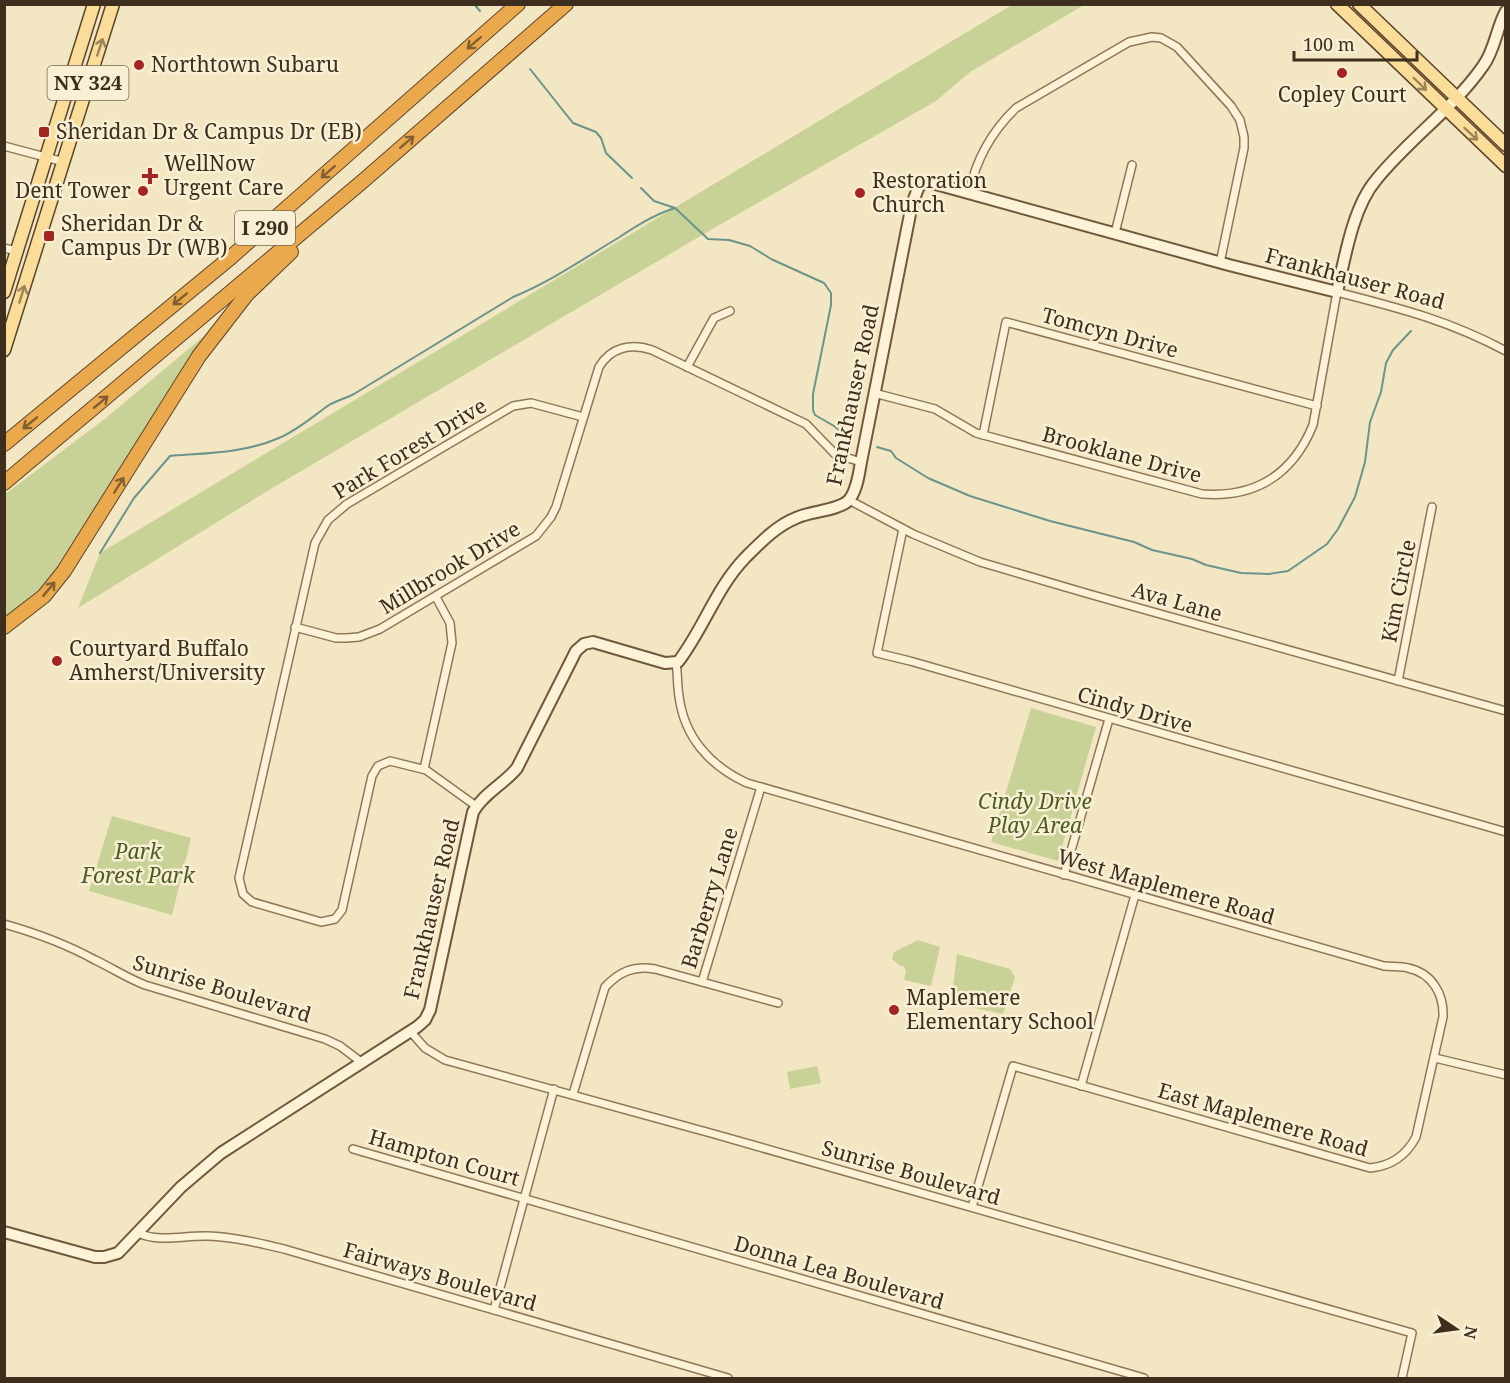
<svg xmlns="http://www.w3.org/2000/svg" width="1510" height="1383" font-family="'Noto Serif',serif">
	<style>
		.green { fill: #c9d296 }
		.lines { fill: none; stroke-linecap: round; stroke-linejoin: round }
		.stream { stroke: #6b948b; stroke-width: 2 }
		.street-casing { stroke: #8f7758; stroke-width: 10 }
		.secondary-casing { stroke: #71573b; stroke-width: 14 }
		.primary-casing { stroke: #5c442c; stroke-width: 15 }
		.highway-casing { stroke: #5c442c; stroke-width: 16 }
		.street { stroke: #fcf2d8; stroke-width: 7 }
		.secondary { stroke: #fcf2d8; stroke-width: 10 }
		.primary { stroke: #f9dd98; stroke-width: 12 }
		.highway { stroke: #e9a94c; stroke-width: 14 }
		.oneway { stroke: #825f30 }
		.oneway2 { stroke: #9b865a }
		.poi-dot { fill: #a42421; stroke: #f9efd4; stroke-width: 2 }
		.labels { text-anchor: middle; stroke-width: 5; stroke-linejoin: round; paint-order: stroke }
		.shield { fill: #f9efd4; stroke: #756854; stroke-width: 1.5 }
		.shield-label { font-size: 20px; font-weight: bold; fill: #3d2e1d }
		.poi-label { font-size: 21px; fill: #3d2e1d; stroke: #f9efd4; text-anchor: start }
		.street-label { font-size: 21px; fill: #3d2e1d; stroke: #f9efd4 }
		.park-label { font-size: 21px; font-style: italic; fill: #4c5c22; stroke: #f9efd4 }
	</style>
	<rect width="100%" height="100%" fill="#f2e6c3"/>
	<g class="green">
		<path d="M 1012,5 L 1084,5 L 970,72 L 936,101 L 714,228 L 274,487 L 78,608 L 100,553 Z"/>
		<path d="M 210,331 L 53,578 L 5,617 L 4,495 L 106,418 Z"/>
		<path d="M 1031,708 L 1096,727 L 1058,861 L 991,842 Z"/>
		<path d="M 112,816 L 191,838 L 172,915 L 89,891 Z"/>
		<path d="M 918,940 L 940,947 L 931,986 L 904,980 L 906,971 L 904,966 L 900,966 L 892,959 L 894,952 Z"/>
		<path d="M 957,954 L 1010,969 L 1015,977 L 1003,1014 L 970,1007 L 953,987 Z"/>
		<path d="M 817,1066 L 821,1083 L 790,1089 L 787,1072 Z"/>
	</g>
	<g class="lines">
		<g class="stream">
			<path d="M 474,4 L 480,11"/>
			<path d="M 530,69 L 573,123 L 596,132 L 601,138 L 606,153 L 632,178"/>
			<path d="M 641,188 L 654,201 L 675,208 L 708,239 L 729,240 L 750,246 L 771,259 L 824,283 L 831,293 L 831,305 L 813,394 L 813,410 L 815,415 L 834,426 L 852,441"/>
			<path d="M 877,447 L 891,451 L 896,458 L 928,478 L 970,496 L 1050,521 L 1134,542 L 1152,550 L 1192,559 L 1206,565 L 1241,573 L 1269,574 L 1288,571 L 1327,544 L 1338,529 L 1355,497 L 1365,462 L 1370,422 L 1381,392 L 1386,363 L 1393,350 L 1411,331"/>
			<path d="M 100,553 L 134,498 L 170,456 C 206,453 245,453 279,438 C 298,430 312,417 329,405 C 336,401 346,398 354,394 L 513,297 C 550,282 583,259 618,238 C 635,227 655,214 675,208"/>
		</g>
		<g class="street-casing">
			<g id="street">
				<path d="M 4,146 L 64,162"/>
				<path d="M 969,193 C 976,159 991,132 1016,108 L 1129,42 L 1152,37 L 1161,38 L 1177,47 L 1231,106 L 1240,120 L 1244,137 L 1244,148 L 1220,263"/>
				<path d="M 1115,233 L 1132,165"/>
				<path d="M 4,248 L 17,251"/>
				<path d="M 687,367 L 714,318 L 730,311"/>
				<path d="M 874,393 L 935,409 L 976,433 L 1202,494 C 1256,498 1293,474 1313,425 L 1337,292 C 1399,308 1448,320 1506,351"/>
				<path d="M 983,435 L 1006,322 L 1317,406"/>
				<path d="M 849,500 L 913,534 L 980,562 L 1089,594 L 1506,711"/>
				<path d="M 903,529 L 877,653 L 910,661 L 1506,832"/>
				<path d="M 295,627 L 336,638 L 346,638 L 359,637 L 380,629 L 536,536 L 551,517 L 556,507 L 599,367 C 611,347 631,343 652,350 L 806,424 L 835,454 L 861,462"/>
				<path d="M 676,663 C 678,674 677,685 679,696 C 684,737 710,766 747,783 L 1384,966 C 1392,967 1400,966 1408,968 C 1432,973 1444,994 1443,1017 L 1416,1137 C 1406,1156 1391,1166 1370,1168 L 1013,1066 L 972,1207"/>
				<path d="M 1398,681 L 1432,507"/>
				<path d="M 424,769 L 452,643 L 450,623 L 436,597"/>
				<path d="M 476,806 L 426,770 L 390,761 L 378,766 L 372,776 L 342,910 L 335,919 L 321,922 L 252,902 L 243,894 L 239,878 L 315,543 L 328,520 L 347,504 L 513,406 L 531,403 L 583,417"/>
				<path d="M 1064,875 L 1109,719"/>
				<path d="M 4,924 C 36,933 66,944 95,960 C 112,968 127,978 145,985 L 325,1039 L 340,1046 L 361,1062"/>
				<path d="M 702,982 L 761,787"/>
				<path d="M 410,1031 L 425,1048 L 445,1060 L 714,1134 L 1412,1333 L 1402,1378"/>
				<path d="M 1435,1058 L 1506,1075"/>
				<path d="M 1081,1086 L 1135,895"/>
				<path d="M 573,1094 L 605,987 C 619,972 634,965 655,969 L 778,1003"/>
				<path d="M 353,1149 L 1144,1378"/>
				<path d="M 138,1233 C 160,1243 185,1235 208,1236 C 234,1237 259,1243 284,1249 L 728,1378"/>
				<path d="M 494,1310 L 554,1089"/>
			</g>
		</g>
		<g class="secondary-casing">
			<path id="secondary" d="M 4,1232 L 95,1257 L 104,1257 L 118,1253 L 181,1187 L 221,1153 L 417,1027 L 425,1020 L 430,1010 L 473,812 C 483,794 504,784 517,768 L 576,651 L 584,644 L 593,642 L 665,663 L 678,662 C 703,630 716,588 745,558 C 760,543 776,526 796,518 C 810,511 837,511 848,501 C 857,492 859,473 861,462 L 912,204 L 919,186 L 925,183 L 932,183 L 1229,265 L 1337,292 C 1345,257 1353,207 1376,180 C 1409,139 1453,109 1483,66 C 1495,50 1496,29 1506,11"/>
		</g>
		<g class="primary-casing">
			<g id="primary">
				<path d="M 1337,4 L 1506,166"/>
				<path d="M 1359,4 L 1506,145"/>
				<path d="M 4,292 L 94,4"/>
				<path d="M 4,350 L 113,4"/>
			</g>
		</g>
		<g class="highway-casing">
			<g id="highway">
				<path d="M 4,444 L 230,258 L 518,4"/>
				<path d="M 4,483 L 363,181 L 566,4"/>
				<path d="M 4,627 L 44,596 L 64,571 L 199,356 L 247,294 L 291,252"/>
			</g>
		</g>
		<use href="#street" class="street"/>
		<use href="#secondary" class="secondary"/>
		<use href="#primary" class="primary"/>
		<use href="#highway" class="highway"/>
	</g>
	<defs><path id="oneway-shaft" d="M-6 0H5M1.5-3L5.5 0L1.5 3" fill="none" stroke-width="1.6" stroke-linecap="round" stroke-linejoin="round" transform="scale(1.5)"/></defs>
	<g class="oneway">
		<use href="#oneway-shaft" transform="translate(474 43) rotate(139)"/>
		<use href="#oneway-shaft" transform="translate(407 142) rotate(-41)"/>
		<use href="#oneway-shaft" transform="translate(328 172) rotate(139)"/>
		<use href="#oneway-shaft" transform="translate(180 299) rotate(141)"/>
		<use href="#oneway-shaft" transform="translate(101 402) rotate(-40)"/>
		<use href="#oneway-shaft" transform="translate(30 423) rotate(141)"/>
		<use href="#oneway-shaft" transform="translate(119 485) rotate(-58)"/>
		<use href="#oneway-shaft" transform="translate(49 589) rotate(-50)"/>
	</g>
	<g class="oneway2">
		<use href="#oneway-shaft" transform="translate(100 47) rotate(-72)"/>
		<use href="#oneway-shaft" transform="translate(1420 84) rotate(44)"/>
		<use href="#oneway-shaft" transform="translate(1471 134) rotate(43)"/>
		<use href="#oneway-shaft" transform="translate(22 294) rotate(-73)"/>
	</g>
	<g class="poi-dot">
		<circle cx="139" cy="65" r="6"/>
		<circle cx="1342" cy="73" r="6"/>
		<rect x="38" y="126" width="12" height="12" rx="3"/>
		<path d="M147 167h6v6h6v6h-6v6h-6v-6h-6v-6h6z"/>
		<circle cx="143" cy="191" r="6"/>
		<circle cx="860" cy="193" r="6"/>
		<rect x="43" y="230" width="12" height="12" rx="3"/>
		<circle cx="57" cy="661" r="6"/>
		<circle cx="894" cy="1010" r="6"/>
	</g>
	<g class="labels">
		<g class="shield">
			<rect x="47.5" y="66" width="81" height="34" rx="4.5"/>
			<rect x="235" y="211" width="60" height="34" rx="4.5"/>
		</g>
		<g class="shield-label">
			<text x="88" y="90">NY 324</text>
			<text x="265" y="235">I 290</text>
		</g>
		<g class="poi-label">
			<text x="151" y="72">Northtown Subaru</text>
			<text x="1342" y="102" text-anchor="middle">Copley Court</text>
			<text x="56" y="139">Sheridan Dr &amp; Campus Dr (EB)</text>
			<text x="164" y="171">WellNow<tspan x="164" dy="24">Urgent Care</tspan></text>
			<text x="872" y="188">Restoration<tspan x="872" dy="24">Church</tspan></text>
			<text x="131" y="198" text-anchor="end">Dent Tower</text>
			<text x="61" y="231">Sheridan Dr &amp;<tspan x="61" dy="24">Campus Dr (WB)</tspan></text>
			<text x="69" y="656">Courtyard Buffalo<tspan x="69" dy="24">Amherst/University</tspan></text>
			<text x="906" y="1005">Maplemere<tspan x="906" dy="24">Elementary School</tspan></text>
		</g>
		<g class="street-label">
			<text transform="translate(1355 279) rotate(15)" y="7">Frankhauser Road</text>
			<text transform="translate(1110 333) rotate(15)" y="7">Tomcyn Drive</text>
			<text transform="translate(853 395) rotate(-78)" y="7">Frankhauser Road</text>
			<text transform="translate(410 449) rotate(-31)" y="7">Park Forest Drive</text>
			<text transform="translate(1122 455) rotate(15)" y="7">Brooklane Drive</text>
			<text transform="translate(450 568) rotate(-31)" y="7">Millbrook Drive</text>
			<text transform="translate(1399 591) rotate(-79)" y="7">Kim Circle</text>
			<text transform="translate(1177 602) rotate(16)" y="7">Ava Lane</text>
			<text transform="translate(1135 710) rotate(16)" y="7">Cindy Drive</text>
			<text transform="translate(1166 887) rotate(16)" y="7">West Maplemere Road</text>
			<text transform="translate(710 898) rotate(-73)" y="7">Barberry Lane</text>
			<text transform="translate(432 909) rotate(-77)" y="7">Frankhauser Road</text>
			<text transform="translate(222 989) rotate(17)" y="7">Sunrise Boulevard</text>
			<text transform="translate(1263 1120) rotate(16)" y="7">East Maplemere Road</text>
			<text transform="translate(444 1158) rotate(16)" y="7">Hampton Court</text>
			<text transform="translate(911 1173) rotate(16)" y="7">Sunrise Boulevard</text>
			<text transform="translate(839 1273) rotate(16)" y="7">Donna Lea Boulevard</text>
			<text transform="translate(440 1277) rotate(16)" y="7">Fairways Boulevard</text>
		</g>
		<g class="park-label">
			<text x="1035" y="809">Cindy Drive<tspan x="1035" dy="24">Play Area</tspan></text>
			<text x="138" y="859">Park<tspan x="138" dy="24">Forest Park</tspan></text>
		</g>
	</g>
	<rect width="1510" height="1383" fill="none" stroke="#3d2e1d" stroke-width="12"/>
	<g transform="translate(1456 1329) rotate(103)" stroke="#f9efd4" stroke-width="4.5" paint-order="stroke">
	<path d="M0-4.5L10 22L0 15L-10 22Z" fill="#3d2e1d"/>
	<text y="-9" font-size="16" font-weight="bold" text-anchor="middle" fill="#3d2e1d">N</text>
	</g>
	<path d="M1294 51v9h123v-9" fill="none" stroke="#3d2e1d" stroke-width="3"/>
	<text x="1303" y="51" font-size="18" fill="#3d2e1d" stroke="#f9efd4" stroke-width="4.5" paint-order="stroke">100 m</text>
</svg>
